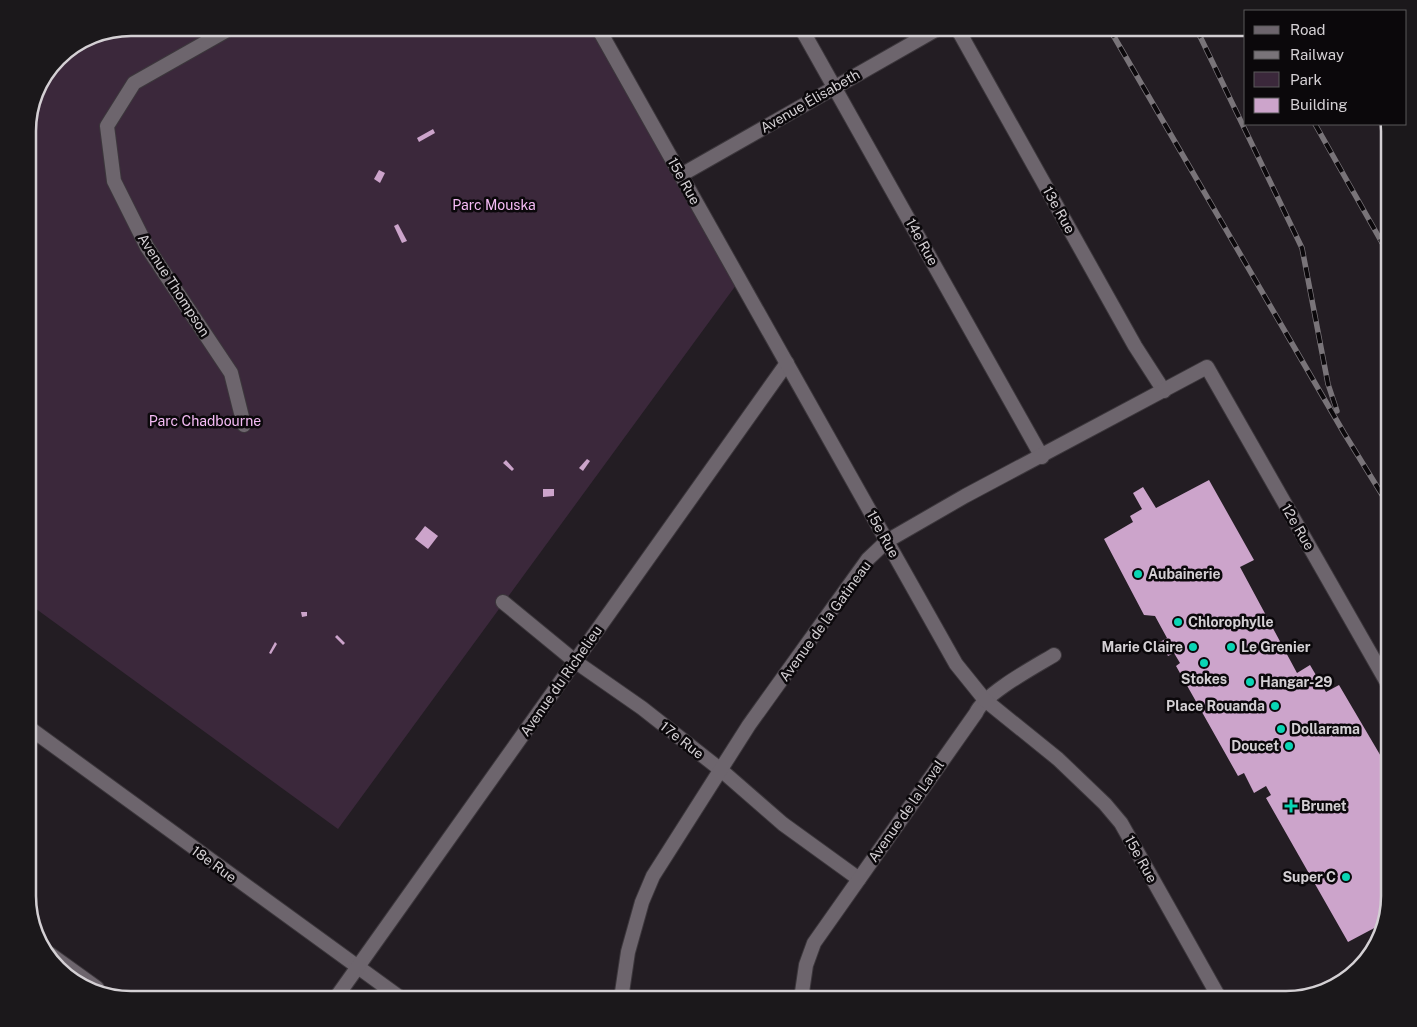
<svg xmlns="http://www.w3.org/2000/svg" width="1417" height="1027" font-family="'Public Sans',sans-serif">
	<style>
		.green { fill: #3b283b }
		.building { fill: #cca4cb }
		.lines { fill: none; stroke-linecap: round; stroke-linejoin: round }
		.minor-casing { stroke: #3c373c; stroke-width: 16 }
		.tertiary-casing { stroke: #3c373c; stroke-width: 16 }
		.minor { stroke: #6d656d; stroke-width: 14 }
		.tertiary { stroke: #6d656d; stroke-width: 14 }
		.rail-casing { stroke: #797479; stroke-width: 5.5 }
		.rail { stroke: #0b080b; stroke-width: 4; stroke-dasharray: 11; stroke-linecap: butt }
		.poi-dot { fill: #0ad5b5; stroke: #0b080b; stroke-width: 2 }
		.labels { text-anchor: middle; stroke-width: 5; stroke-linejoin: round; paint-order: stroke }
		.street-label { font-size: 14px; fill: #d4d0d4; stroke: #0b080b }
		.park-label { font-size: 14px; fill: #f6bcf6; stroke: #0b080b }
		.poi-label { font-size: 14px; font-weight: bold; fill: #d4d0d4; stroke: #0b080b; text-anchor: start }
		.rim { fill: none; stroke: #d4d0d4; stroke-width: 2.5 }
	</style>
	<rect width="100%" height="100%" fill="#231d23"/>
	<path class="green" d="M 132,28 L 598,28 L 739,281 L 338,829 L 28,603 L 28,125 L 38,86 L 63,54 L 92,35 Z"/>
	<g class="building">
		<path d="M 433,129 L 435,133 L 419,142 L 417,138 Z"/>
		<path d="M 379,170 L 385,173 L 380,183 L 374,179 Z"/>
		<path d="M 398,224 L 407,241 L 402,243 L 394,226 Z"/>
		<path d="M 587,459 L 590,461 L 583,471 L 579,468 Z"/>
		<path d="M 506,460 L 514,469 L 512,471 L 503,463 Z"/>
		<path d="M 1209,480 L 1254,560 L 1240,567 L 1297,673 L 1310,665 L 1326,692 L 1339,685 L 1389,770 L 1389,896 L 1380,925 L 1348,942 L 1266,798 L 1271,795 L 1266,786 L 1254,793 L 1244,773 L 1238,776 L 1176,666 L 1180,663 L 1174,653 L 1168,656 L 1160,642 L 1167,638 L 1155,616 L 1144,615 L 1104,539 L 1133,522 L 1130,516 L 1142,509 L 1133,493 L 1143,487 L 1156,508 Z"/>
		<path d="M 543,489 L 554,489 L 554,496 L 543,497 Z"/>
		<path d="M 425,526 L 438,536 L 428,549 L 415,539 Z"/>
		<path d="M 301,612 L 307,612 L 307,616 L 302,617 Z"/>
		<path d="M 337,635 L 345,643 L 343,645 L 335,637 Z"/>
		<path d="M 275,642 L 277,644 L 271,654 L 269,653 Z"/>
	</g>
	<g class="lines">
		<g class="minor-casing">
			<g id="minor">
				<path d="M 231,28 L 134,83 L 107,126 L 114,181 L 147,247 L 231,373 L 244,425"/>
				<path d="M 801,28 L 1042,457"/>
				<path d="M 957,28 L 1135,346 L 1164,391"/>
				<path d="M 681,175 L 939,28"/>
				<path d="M 503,602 L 576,662 L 642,708 L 721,770 L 783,824 L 859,879"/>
				<path d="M 28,727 L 402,999"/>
				<path d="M 335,999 L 787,363"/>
				<path d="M 621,999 L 628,952 L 642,902 L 653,876 L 749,725 L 868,559 L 887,541 L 965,496 L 1207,367 L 1389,686"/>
				<path d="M 801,999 L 806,965 L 814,943 L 976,713 C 984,694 1034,667 1054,655"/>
			</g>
		</g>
		<g class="tertiary-casing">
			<g id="tertiary">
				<path d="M 598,28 L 956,664 L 985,700 L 1058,759 L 1105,804 L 1121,823 L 1220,999"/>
				<path d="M 47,952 L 97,988"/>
			</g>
		</g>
		<use href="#minor" class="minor"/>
		<use href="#tertiary" class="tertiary"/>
		<g class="rail-casing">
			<g id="rail">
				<path d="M 1109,28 L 1344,433 L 1389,506"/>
				<path d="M 1196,28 L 1302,248 L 1328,384 L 1337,411"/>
				<path d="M 1315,124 L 1389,255"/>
			</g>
		</g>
		<use href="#rail" class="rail"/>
	</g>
	<g class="poi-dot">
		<circle cx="1138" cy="574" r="5"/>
		<circle cx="1178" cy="622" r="5"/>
		<circle cx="1193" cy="647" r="5"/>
		<circle cx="1231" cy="647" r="5"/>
		<circle cx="1204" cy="663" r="5"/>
		<circle cx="1250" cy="682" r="5"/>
		<circle cx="1275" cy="706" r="5"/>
		<circle cx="1281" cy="729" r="5"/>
		<circle cx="1289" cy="746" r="5"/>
		<path d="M1288.5 798.5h5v5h5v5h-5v5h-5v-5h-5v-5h5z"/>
		<circle cx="1346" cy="877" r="5"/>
	</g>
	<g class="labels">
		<g class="street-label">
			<text transform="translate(810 101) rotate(-30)" y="5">Avenue Élisabeth</text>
			<text transform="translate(684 181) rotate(61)" y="5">15e Rue</text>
			<text transform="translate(1059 210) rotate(61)" y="5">13e Rue</text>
			<text transform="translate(922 242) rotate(61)" y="5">14e Rue</text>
			<text transform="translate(174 285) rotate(57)" y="5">Avenue Thompson</text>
			<text transform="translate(1298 527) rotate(60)" y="5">12e Rue</text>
			<text transform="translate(883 534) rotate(61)" y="5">15e Rue</text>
			<text transform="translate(825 621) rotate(-54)" y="5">Avenue de la Gatineau</text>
			<text transform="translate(561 681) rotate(-55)" y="5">Avenue du Richelieu</text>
			<text transform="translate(682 740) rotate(38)" y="5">17e Rue</text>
			<text transform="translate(906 811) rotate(-55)" y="5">Avenue de la Laval</text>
			<text transform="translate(1141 859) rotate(61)" y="5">15e Rue</text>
			<text transform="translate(214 864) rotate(36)" y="5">18e Rue</text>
		</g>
		<g class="park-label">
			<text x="494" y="210">Parc Mouska</text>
			<text x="205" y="426">Parc Chadbourne</text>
		</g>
		<g class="poi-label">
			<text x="1148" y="579">Aubainerie</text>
			<text x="1188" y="627">Chlorophylle</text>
			<text x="1183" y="652" text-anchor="end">Marie Claire</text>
			<text x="1241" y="652">Le Grenier</text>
			<text x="1204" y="684" text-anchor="middle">Stokes</text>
			<text x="1260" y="687">Hangar-29</text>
			<text x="1265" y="711" text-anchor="end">Place Rouanda</text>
			<text x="1291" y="734">Dollarama</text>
			<text x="1279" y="751" text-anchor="end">Doucet</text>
			<text x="1301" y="811">Brunet</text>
			<text x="1336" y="882" text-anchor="end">Super C</text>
		</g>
	</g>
	<path d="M0 0H1417V1027H0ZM131 36H1286A95 95 0 0 1 1381 131V896A95 95 0 0 1 1286 991H131A95 95 0 0 1 36 896V131A95 95 0 0 1 131 36Z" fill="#1b181b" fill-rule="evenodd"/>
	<path class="rim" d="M131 36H1286A95 95 0 0 1 1381 131V896A95 95 0 0 1 1286 991H131A95 95 0 0 1 36 896V131A95 95 0 0 1 131 36Z"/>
	<rect x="1244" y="10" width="162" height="115" fill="#0b080b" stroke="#5b585b"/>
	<rect x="1254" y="26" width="25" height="8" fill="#6d656d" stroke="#5b585b"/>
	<text x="1290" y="35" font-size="15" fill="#d4d0d4">Road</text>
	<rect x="1254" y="51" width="25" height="8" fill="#797479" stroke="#5b585b"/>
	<text x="1290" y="60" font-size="15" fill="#d4d0d4">Railway</text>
	<rect x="1254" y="72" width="25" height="15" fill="#3b283b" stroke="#5b585b"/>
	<text x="1290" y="85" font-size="15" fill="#d4d0d4">Park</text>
	<rect x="1254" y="98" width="25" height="15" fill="#cca4cb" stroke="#5b585b"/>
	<text x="1290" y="110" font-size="15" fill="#d4d0d4">Building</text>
</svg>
